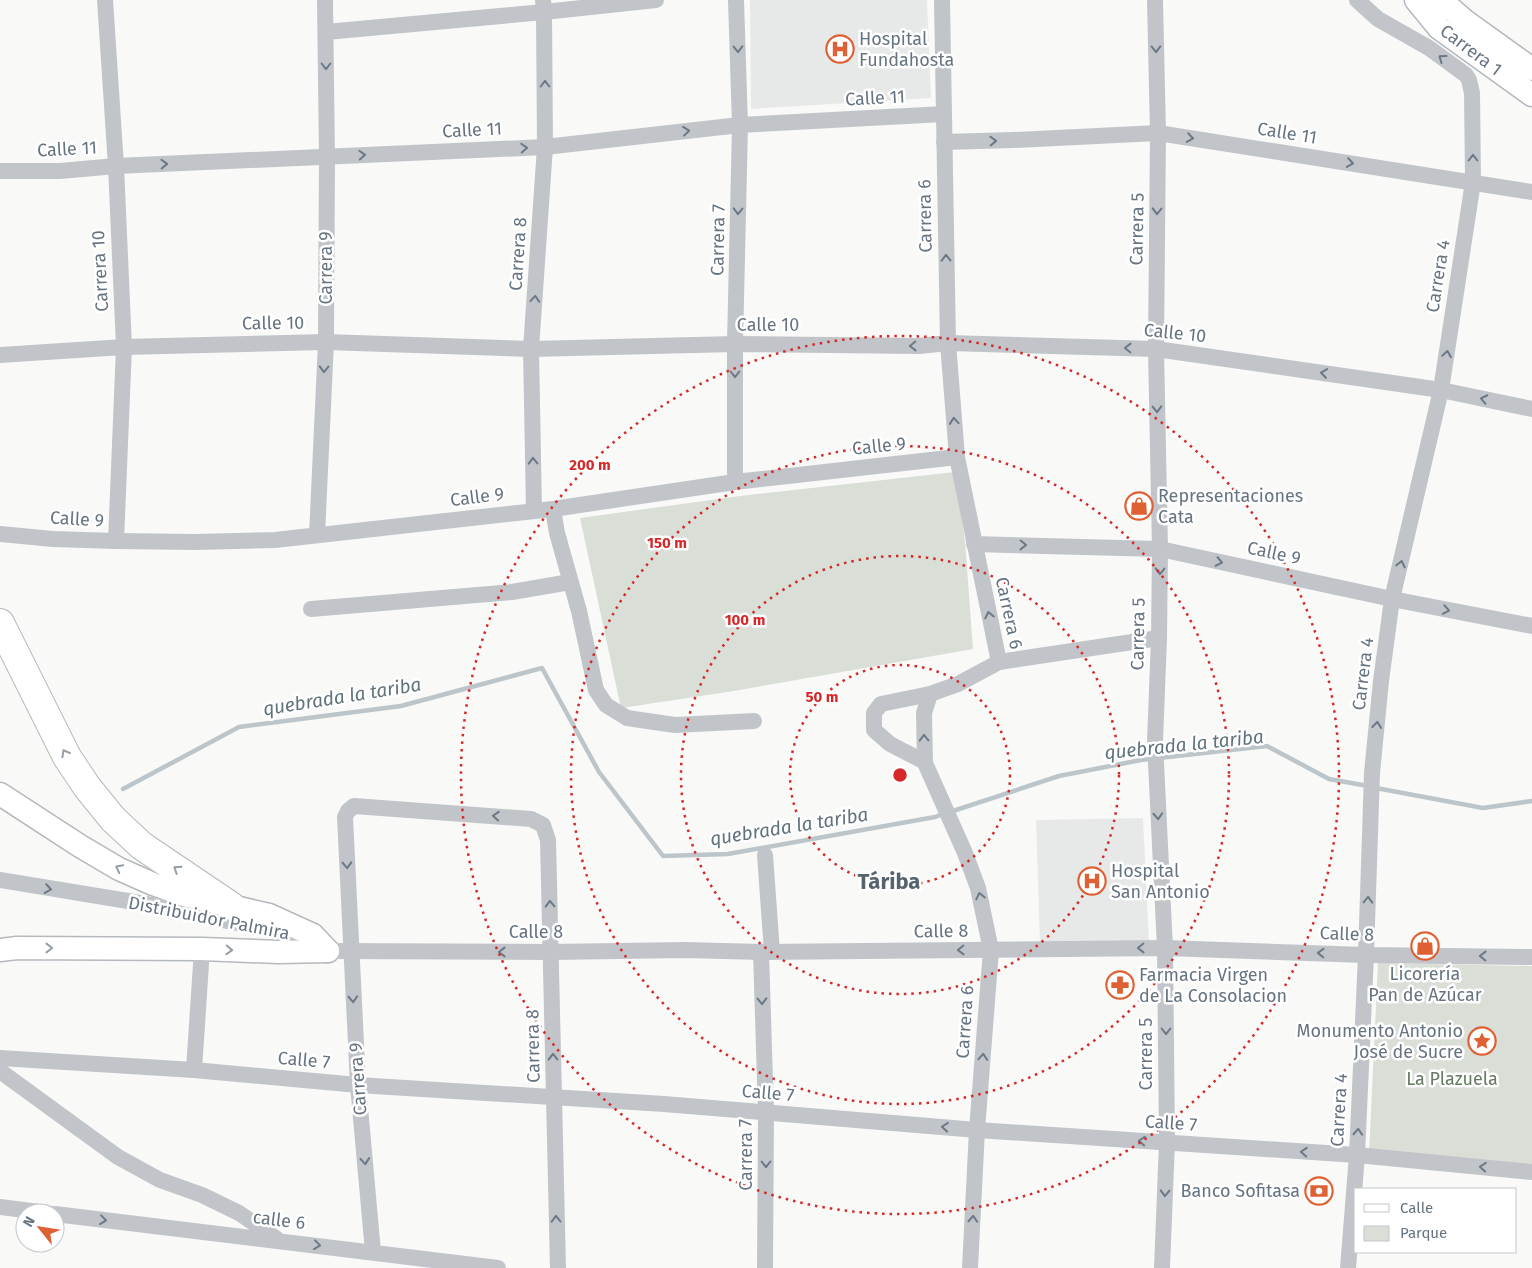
<svg xmlns="http://www.w3.org/2000/svg" width="1532" height="1268" font-family="'Fira Sans',sans-serif">
	<style>
		.built { fill: #e7e9e9 }
		.green { fill: #d9ded7 }
		.lines { fill: none; stroke-linecap: round; stroke-linejoin: round }
		.stream { stroke: #bbc5ca; stroke-width: 4.5 }
		.secondary-casing { stroke: #b4b9be; stroke-width: 25 }
		.highway-casing { stroke: #b5b9bc; stroke-width: 30 }
		.street { stroke: #c1c5c9; stroke-width: 16 }
		.secondary { stroke: #fff; stroke-width: 22 }
		.highway { stroke: #fff; stroke-width: 28 }
		.oneway { stroke: #6b7885 }
		.oneway2 { stroke: #949ea7 }
		.ring { fill: none; stroke: #d62828; stroke-width: 2.5; stroke-dasharray: 2.5 5 }
		.labels { text-anchor: middle; stroke-width: 5; stroke-linejoin: round; paint-order: stroke }
		.poi-label { font-size: 18px; fill: #667481; stroke: #fff; text-anchor: start }
		.street-label { font-size: 18px; fill: #667481; stroke: #fff }
		.park-label { font-size: 18px; fill: #677a64; stroke: #fff }
		.water-label { font-size: 19px; font-style: italic; fill: #60737b; stroke: #fff }
		.district-label { font-size: 22px; font-weight: bold; fill: #57636d; stroke: #fff }
		.centre { fill: #d62828; stroke: #fff; stroke-width: 2.5 }
		.ring-label { font-size: 15px; text-anchor: middle; font-weight: bold; fill: #d62828; stroke: #fff; stroke-width: 5; stroke-linejoin: round; paint-order: stroke }
	</style>
	<rect width="100%" height="100%" fill="#f9faf8"/>
	<g class="built">
		<path d="M 750,0 L 927,0 L 931,98 L 751,109 Z"/>
		<path d="M 1143,818 L 1149,943 L 1040,943 L 1036,820 Z"/>
	</g>
	<g class="green">
		<path d="M 955,472 L 965,541 L 973,649 L 728,692 L 621,708 L 580,518 L 740,496 Z"/>
		<path d="M 1378,963 L 1532,966 L 1532,1166 L 1369,1154 Z"/>
	</g>
	<g class="lines">
		<g class="stream">
			<path d="M 1376,788 L 1483,808 L 1532,801"/>
			<path d="M 123,789 L 239,727 L 401,706 L 542,668 L 599,772 L 663,856 L 728,854 L 935,817 L 943,814"/>
			<path d="M 950,812 L 1059,776 L 1141,760 L 1267,746 L 1329,779 L 1368,786"/>
		</g>
		<g class="secondary-casing">
			<g id="secondary">
				<path d="M 1416,0 L 1439,28 L 1532,95"/>
				<path d="M 1441,0 L 1465,21 L 1532,69"/>
				<path d="M 0,794 L 80,846 L 119,869 L 153,884 L 184,895 L 269,915 L 313,935 L 328,951"/>
				<path d="M 0,950 L 17,948 L 202,949 L 278,952 L 328,951"/>
			</g>
		</g>
		<g class="highway-casing">
			<path id="highway" d="M 0,623 L 67,757 L 87,787 L 113,819 L 142,846 L 231,906"/>
		</g>
		<g class="street">
			<path d="M 105,0 L 116,166 L 124,347 L 116,541"/>
			<path d="M 942,0 L 948,343 L 957,457 L 999,662"/>
			<path d="M 1155,0 L 1158,133 L 1156,349 L 1160,549 L 1159,638 L 1155,742 L 1165,948 L 1167,1142 L 1162,1268"/>
			<path d="M 326,32 L 544,12 L 656,0"/>
			<path d="M 944,142 L 1014,140 L 1158,133 L 1532,192"/>
			<path d="M 0,171 L 60,171 L 116,166 L 545,147 L 740,125 L 944,114"/>
			<path d="M 0,355 L 124,347 L 326,342 L 531,349 L 735,344 L 919,346 L 948,343 L 1156,349 L 1441,390 L 1532,409"/>
			<path d="M 735,482 L 735,344 L 740,125 L 736,0"/>
			<path d="M 553,509 L 557,533 L 579,611 L 596,690 L 606,705 L 627,718 L 675,725 L 754,721"/>
			<path d="M 534,510 L 531,349 L 545,147 L 544,12 L 543,0"/>
			<path d="M 0,534 L 53,539 L 116,541 L 195,542 L 275,540 L 553,509 L 735,482 L 957,457"/>
			<path d="M 317,535 L 326,342 L 327,157 L 325,0"/>
			<path d="M 974,544 L 1160,549 L 1392,599 L 1532,626"/>
			<path d="M 311,609 L 512,592 L 570,582"/>
			<path d="M 925,762 L 890,744 L 874,730 L 874,713 L 881,704 L 930,694"/>
			<path d="M 765,855 L 772,952"/>
			<path d="M 0,880 L 152,905 L 294,935 L 302,935"/>
			<path d="M 328,951 L 551,952 L 685,950 L 761,952 L 1165,948 L 1366,955 L 1532,957"/>
			<path d="M 761,952 L 766,1113 L 765,1268"/>
			<path d="M 0,1058 L 194,1070 L 358,1085 L 664,1104 L 977,1130 L 1357,1155 L 1532,1172"/>
			<path d="M 194,1070 L 202,949"/>
			<path d="M 0,1071 L 118,1157 L 160,1180 L 202,1195 L 239,1213 L 277,1239"/>
			<path d="M 0,1207 L 48,1213"/>
			<path d="M 55,1214 L 498,1268"/>
			<path d="M 373,1252 L 358,1085 L 345,817 L 348,811 L 354,806 L 531,819 L 543,825 L 548,840 L 558,1268"/>
			<path d="M 970,1268 L 977,1130 L 991,950 L 978,888 L 965,853 L 925,763 L 924,713 L 930,694 L 958,684 L 999,662 L 1159,638"/>
			<path d="M 1348,1268 L 1357,1155 L 1366,955 L 1372,773 L 1381,681 L 1392,599 L 1441,390 L 1473,182 L 1472,93 L 1469,80 L 1466,75 L 1429,48 L 1378,19 L 1357,0"/>
		</g>
		<use href="#secondary" class="secondary"/>
		<use href="#highway" class="highway"/>
	</g>
	<defs><path id="oneway-chevron" d="M-2-3.5L2.5 0L-2 3.5" fill="none" stroke-width="1.6" stroke-linecap="round" stroke-linejoin="round" transform="scale(1.25)"/></defs>
	<g class="oneway">
		<use href="#oneway-chevron" transform="translate(738 49) rotate(88)"/>
		<use href="#oneway-chevron" transform="translate(1156 49) rotate(89)"/>
		<use href="#oneway-chevron" transform="translate(1442 58) rotate(-144)"/>
		<use href="#oneway-chevron" transform="translate(326 66) rotate(90)"/>
		<use href="#oneway-chevron" transform="translate(545 84) rotate(-90)"/>
		<use href="#oneway-chevron" transform="translate(686 131) rotate(-6)"/>
		<use href="#oneway-chevron" transform="translate(1190 138) rotate(9)"/>
		<use href="#oneway-chevron" transform="translate(993 141) rotate(-2)"/>
		<use href="#oneway-chevron" transform="translate(524 148) rotate(-3)"/>
		<use href="#oneway-chevron" transform="translate(362 155) rotate(-3)"/>
		<use href="#oneway-chevron" transform="translate(1473 158) rotate(-90)"/>
		<use href="#oneway-chevron" transform="translate(1350 163) rotate(9)"/>
		<use href="#oneway-chevron" transform="translate(164 164) rotate(-2)"/>
		<use href="#oneway-chevron" transform="translate(738 211) rotate(91)"/>
		<use href="#oneway-chevron" transform="translate(1157 211) rotate(91)"/>
		<use href="#oneway-chevron" transform="translate(946 258) rotate(-91)"/>
		<use href="#oneway-chevron" transform="translate(535 299) rotate(-86)"/>
		<use href="#oneway-chevron" transform="translate(913 346) rotate(179)"/>
		<use href="#oneway-chevron" transform="translate(1128 348) rotate(-179)"/>
		<use href="#oneway-chevron" transform="translate(1447 354) rotate(-81)"/>
		<use href="#oneway-chevron" transform="translate(324 369) rotate(92)"/>
		<use href="#oneway-chevron" transform="translate(1324 373) rotate(-172)"/>
		<use href="#oneway-chevron" transform="translate(735 374) rotate(90)"/>
		<use href="#oneway-chevron" transform="translate(1484 399) rotate(-168)"/>
		<use href="#oneway-chevron" transform="translate(1157 409) rotate(89)"/>
		<use href="#oneway-chevron" transform="translate(954 421) rotate(-95)"/>
		<use href="#oneway-chevron" transform="translate(533 461) rotate(-91)"/>
		<use href="#oneway-chevron" transform="translate(1023 545) rotate(1)"/>
		<use href="#oneway-chevron" transform="translate(1219 562) rotate(12)"/>
		<use href="#oneway-chevron" transform="translate(1401 564) rotate(-77)"/>
		<use href="#oneway-chevron" transform="translate(1160 571) rotate(91)"/>
		<use href="#oneway-chevron" transform="translate(1446 610) rotate(11)"/>
		<use href="#oneway-chevron" transform="translate(989 615) rotate(-102)"/>
		<use href="#oneway-chevron" transform="translate(1377 725) rotate(-84)"/>
		<use href="#oneway-chevron" transform="translate(924 738) rotate(-92)"/>
		<use href="#oneway-chevron" transform="translate(496 816) rotate(-176)"/>
		<use href="#oneway-chevron" transform="translate(1158 816) rotate(87)"/>
		<use href="#oneway-chevron" transform="translate(347 865) rotate(88)"/>
		<use href="#oneway-chevron" transform="translate(48 889) rotate(9)"/>
		<use href="#oneway-chevron" transform="translate(980 896) rotate(-102)"/>
		<use href="#oneway-chevron" transform="translate(1368 900) rotate(-88)"/>
		<use href="#oneway-chevron" transform="translate(550 904) rotate(-92)"/>
		<use href="#oneway-chevron" transform="translate(1141 948) rotate(179)"/>
		<use href="#oneway-chevron" transform="translate(961 950) rotate(179)"/>
		<use href="#oneway-chevron" transform="translate(502 952) rotate(180)"/>
		<use href="#oneway-chevron" transform="translate(1321 953) rotate(-178)"/>
		<use href="#oneway-chevron" transform="translate(1483 956) rotate(-179)"/>
		<use href="#oneway-chevron" transform="translate(353 999) rotate(87)"/>
		<use href="#oneway-chevron" transform="translate(762 1001) rotate(88)"/>
		<use href="#oneway-chevron" transform="translate(1166 1031) rotate(90)"/>
		<use href="#oneway-chevron" transform="translate(553 1057) rotate(-91)"/>
		<use href="#oneway-chevron" transform="translate(983 1057) rotate(-86)"/>
		<use href="#oneway-chevron" transform="translate(945 1127) rotate(-175)"/>
		<use href="#oneway-chevron" transform="translate(1358 1132) rotate(-87)"/>
		<use href="#oneway-chevron" transform="translate(1142 1141) rotate(-176)"/>
		<use href="#oneway-chevron" transform="translate(1304 1152) rotate(-176)"/>
		<use href="#oneway-chevron" transform="translate(365 1161) rotate(85)"/>
		<use href="#oneway-chevron" transform="translate(766 1164) rotate(90)"/>
		<use href="#oneway-chevron" transform="translate(1483 1167) rotate(-175)"/>
		<use href="#oneway-chevron" transform="translate(1165 1193) rotate(92)"/>
		<use href="#oneway-chevron" transform="translate(556 1219) rotate(-91)"/>
		<use href="#oneway-chevron" transform="translate(973 1219) rotate(-87)"/>
		<use href="#oneway-chevron" transform="translate(103 1220) rotate(7)"/>
		<use href="#oneway-chevron" transform="translate(317 1245) rotate(7)"/>
	</g>
	<g class="oneway2">
		<use href="#oneway-chevron" transform="translate(65 753) rotate(-119)"/>
		<use href="#oneway-chevron" transform="translate(119 868) rotate(-153)"/>
		<use href="#oneway-chevron" transform="translate(177 869) rotate(-146)"/>
		<use href="#oneway-chevron" transform="translate(49 948)"/>
		<use href="#oneway-chevron" transform="translate(229 950) rotate(2)"/>
	</g>
	<g class="ring">
		<circle cx="900" cy="775" r="110"/>
		<circle cx="900" cy="775" r="219"/>
		<circle cx="900" cy="775" r="329"/>
		<circle cx="900" cy="775" r="439"/>
	</g>
	<defs>
		<g id="hospital-ring" transform="scale(1.4375)"><circle r="9.5" fill="#fff" stroke="#de6033" stroke-width="1.5"/><path d="M-5-5h3v3.5h4V-5h3V5h-3V1.5h-4V5h-3Z" fill="#de6033"/></g>
		<g id="shop-ring" transform="scale(1.4375)"><circle r="9.5" fill="#fff" stroke="#de6033" stroke-width="1.5"/><path d="M-5-2.5h2.3a2.7 3.5 0 0 1 5.4 0H5L5.5 6h-11ZM-1.5-2.5h3a1.5 2.3 0 0 0-3 0Z" fill="#de6033"/></g>
		<g id="pharmacy-ring" transform="scale(1.4375)"><circle r="9.5" fill="#fff" stroke="#de6033" stroke-width="1.5"/><path d="M-2-6h4v4h4v4h-4v4h-4v-4h-4v-4h4Z" fill="#de6033"/></g>
		<g id="sight-ring" transform="scale(1.4375)"><circle r="9.5" fill="#fff" stroke="#de6033" stroke-width="1.5"/><path d="M0-6L1.8-2.2L6-1.7L2.9 1.2L3.7 5.4L0 3.3L-3.7 5.4L-2.9 1.2L-6-1.7L-1.8-2.2Z" fill="#de6033"/></g>
		<g id="bank-ring" transform="scale(1.4375)"><circle r="9.5" fill="#fff" stroke="#de6033" stroke-width="1.5"/><path d="M-6-4H6V4H-6ZM0-2.3a2.3 2.3 0 1 0 0 4.6a2.3 2.3 0 1 0 0-4.6Z" fill="#de6033"/></g>
	</defs>
	<g fill-rule="evenodd">
		<use href="#hospital-ring" x="840" y="49"/>
		<use href="#shop-ring" x="1139" y="506"/>
		<use href="#hospital-ring" x="1092" y="881"/>
		<use href="#shop-ring" x="1425" y="946"/>
		<use href="#pharmacy-ring" x="1120" y="985"/>
		<use href="#sight-ring" x="1482" y="1041"/>
		<use href="#bank-ring" x="1319" y="1191"/>
	</g>
	<g class="labels">
		<g class="poi-label">
			<text x="859" y="45">Hospital<tspan x="859" dy="21">Fundahosta</tspan></text>
			<text x="1158" y="502">Representaciones<tspan x="1158" dy="21">Cata</tspan></text>
			<text x="1111" y="877">Hospital<tspan x="1111" dy="21">San Antonio</tspan></text>
			<text x="1425" y="980" text-anchor="middle">Licorería<tspan x="1425" dy="21">Pan de Azúcar</tspan></text>
			<text x="1139" y="981">Farmacia Virgen<tspan x="1139" dy="21">de La Consolacion</tspan></text>
			<text x="1463" y="1037" text-anchor="end">Monumento Antonio<tspan x="1463" dy="21">José de Sucre</tspan></text>
			<text x="1300" y="1197" text-anchor="end">Banco Sofitasa</text>
		</g>
		<g class="street-label">
			<text transform="translate(1471 50) rotate(37)" y="6">Carrera 1</text>
			<text transform="translate(875 98) rotate(-3)" y="6">Calle 11</text>
			<text transform="translate(472 130) rotate(-3)" y="6">Calle 11</text>
			<text transform="translate(1287 133) rotate(9)" y="6">Calle 11</text>
			<text transform="translate(67 149) rotate(-3)" y="6">Calle 11</text>
			<text transform="translate(925 216) rotate(-91)" y="6">Carrera 6</text>
			<text transform="translate(1137 229) rotate(-89)" y="6">Carrera 5</text>
			<text transform="translate(718 240) rotate(-89)" y="6">Carrera 7</text>
			<text transform="translate(518 254) rotate(-86)" y="6">Carrera 8</text>
			<text transform="translate(326 268) rotate(-90)" y="6">Carrera 9</text>
			<text transform="translate(100 271) rotate(-93)" y="6">Carrera 10</text>
			<text transform="translate(1438 276) rotate(-81)" y="6">Carrera 4</text>
			<text transform="translate(273 323) rotate(-1)" y="6">Calle 10</text>
			<text x="768" y="331">Calle 10</text>
			<text transform="translate(1175 333) rotate(6)" y="6">Calle 10</text>
			<text transform="translate(879 446) rotate(-6)" y="6">Calle 9</text>
			<text transform="translate(477 497) rotate(-7)" y="6">Calle 9</text>
			<text transform="translate(77 519) rotate(3)" y="6">Calle 9</text>
			<text transform="translate(1274 553) rotate(12)" y="6">Calle 9</text>
			<text transform="translate(1009 613) rotate(78)" y="6">Carrera 6</text>
			<text transform="translate(1138 634) rotate(-89)" y="6">Carrera 5</text>
			<text transform="translate(1363 674) rotate(-83)" y="6">Carrera 4</text>
			<text transform="translate(209 918) rotate(11)" y="6">Distribuidor Palmira</text>
			<text transform="translate(941 931) rotate(-1)" y="6">Calle 8</text>
			<text x="536" y="938">Calle 8</text>
			<text transform="translate(1347 934) rotate(2)" y="6">Calle 8</text>
			<text transform="translate(965 1022) rotate(-86)" y="6">Carrera 6</text>
			<text transform="translate(533 1046) rotate(-91)" y="6">Carrera 8</text>
			<text transform="translate(1146 1054) rotate(-90)" y="6">Carrera 5</text>
			<text transform="translate(304 1060) rotate(5)" y="6">Calle 7</text>
			<text transform="translate(358 1079) rotate(-94)" y="6">Carrera 9</text>
			<text transform="translate(768 1093) rotate(5)" y="6">Calle 7</text>
			<text transform="translate(1339 1110) rotate(-87)" y="6">Carrera 4</text>
			<text transform="translate(1171 1123) rotate(4)" y="6">Calle 7</text>
			<text transform="translate(746 1155) rotate(-90)" y="6">Carrera 7</text>
			<text transform="translate(279 1220) rotate(7)" y="6">calle 6</text>
		</g>
		<g class="park-label">
			<text x="1452" y="1085">La Plazuela</text>
		</g>
		<g class="water-label">
			<text transform="translate(342 696) rotate(-9)" y="7">quebrada la tariba</text>
			<text transform="translate(1184 744) rotate(-6)" y="7">quebrada la tariba</text>
			<text transform="translate(789 826) rotate(-9)" y="7">quebrada la tariba</text>
		</g>
		<g class="district-label">
			<text x="889" y="889">Táriba</text>
		</g>
	</g>
	<circle cx="900" cy="775" r="8" class="centre"/>
	<g class="ring-label">
		<text x="590" y="470">200 m</text>
		<text x="667" y="548">150 m</text>
		<text x="745" y="625">100 m</text>
		<text x="822" y="702">50 m</text>
	</g>
	<rect x="1354" y="1188" width="162" height="65" fill="#ffffff" stroke="#c2c7cd"/>
	<rect x="1364" y="1204" width="25" height="8" fill="#ffffff" stroke="#c2c7cd"/>
	<text x="1400" y="1213" font-size="15" fill="#667481">Calle</text>
	<rect x="1364" y="1226" width="25" height="15" fill="#d9ded7" stroke="#c2c7cd"/>
	<text x="1400" y="1238" font-size="15" fill="#667481">Parque</text>
	<g transform="translate(40 1228) rotate(300)"><circle r="24" fill="#ffffff" stroke="#c2c7cd"/>
	<path d="M0-4L9 19L0 12L-9 19Z" fill="#de6033"/>
	<text y="-8" font-size="14" font-weight="bold" text-anchor="middle" fill="#667481">N</text>
	</g>
</svg>
